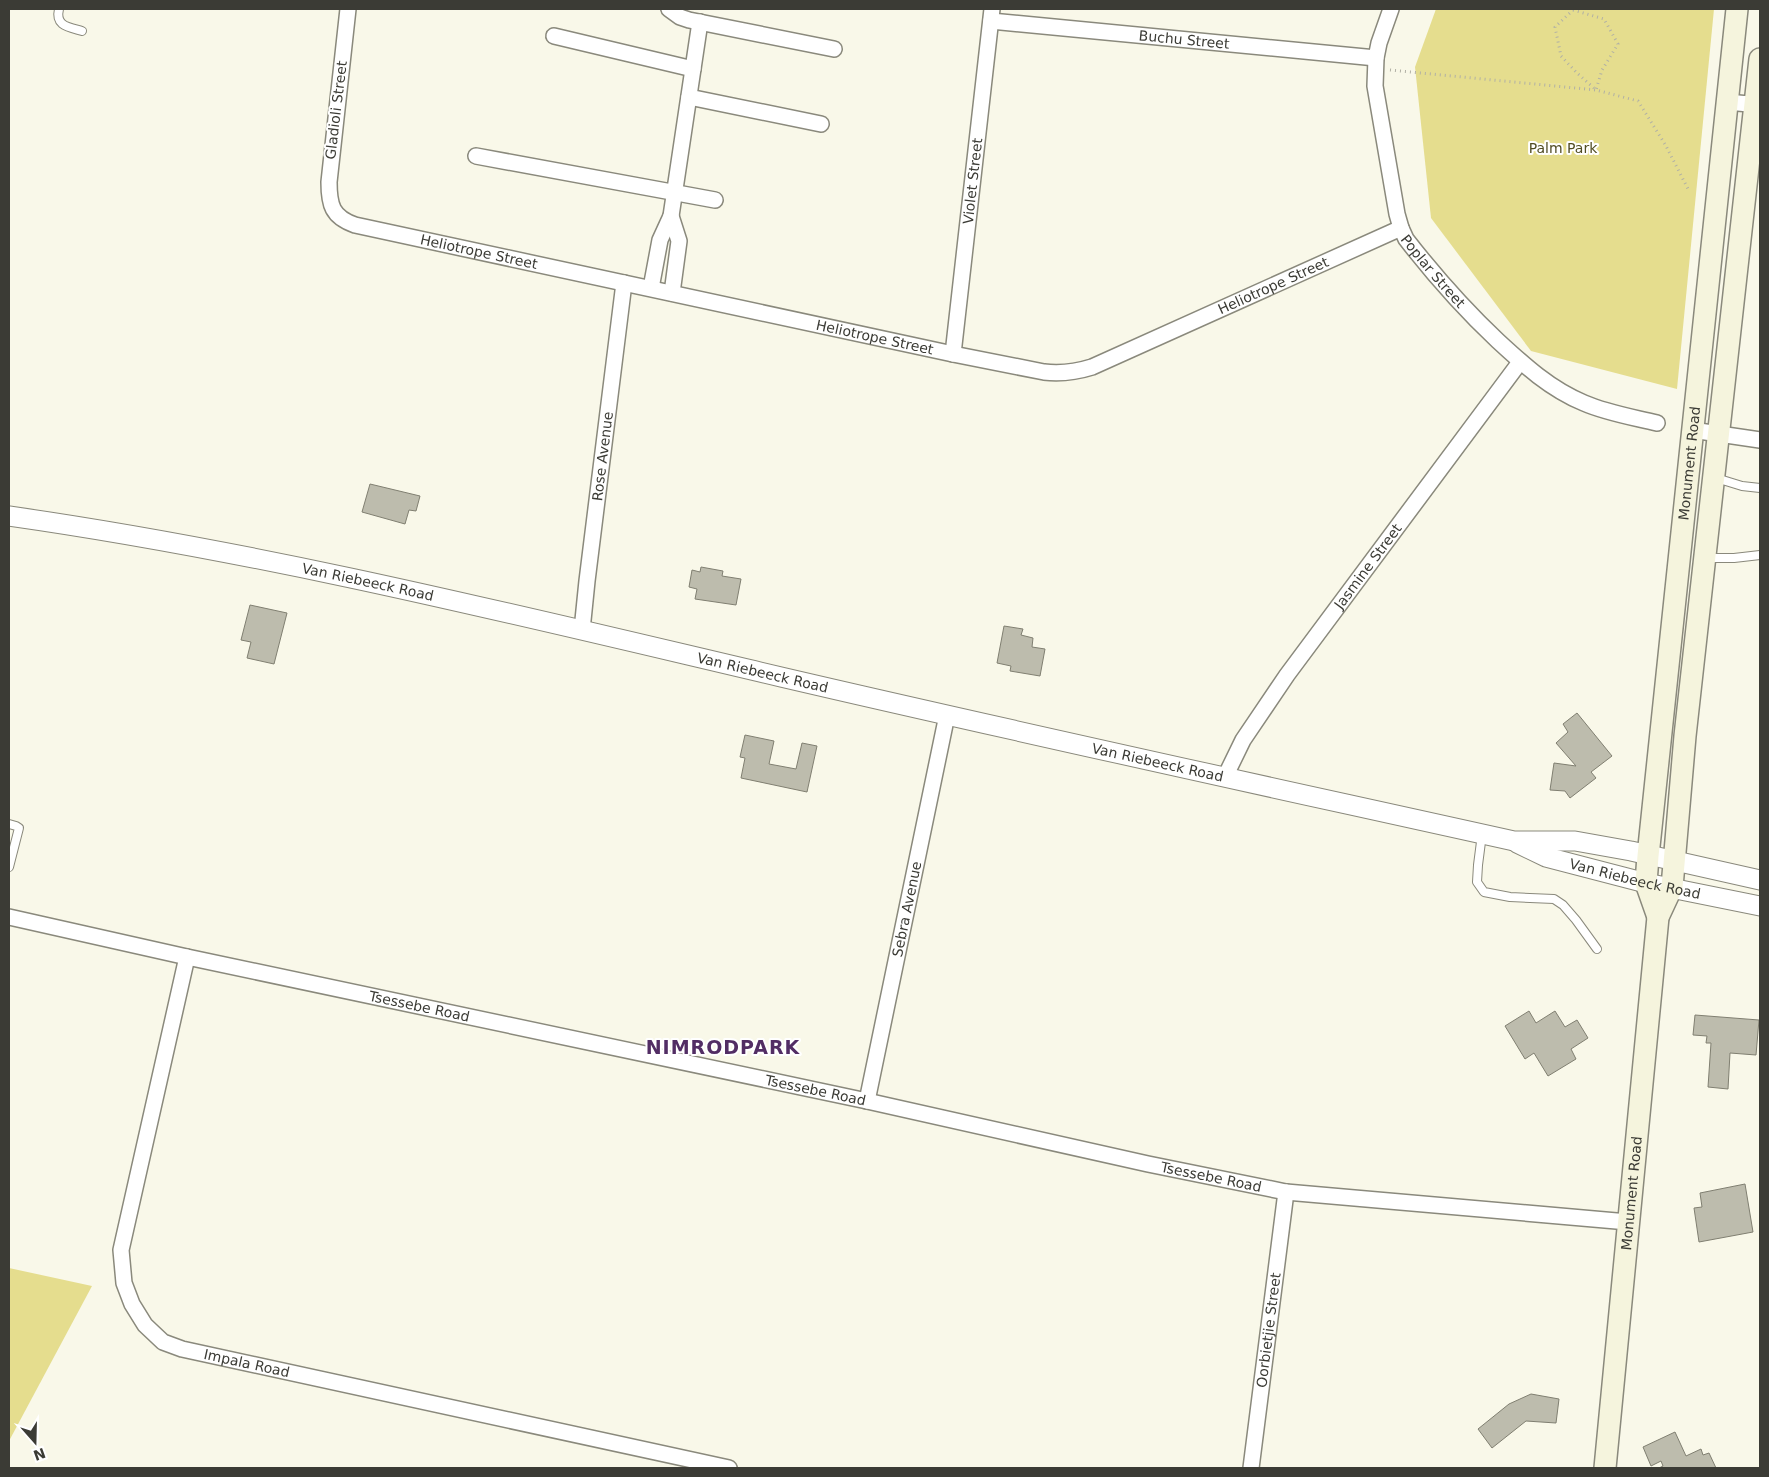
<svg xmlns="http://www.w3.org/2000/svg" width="1769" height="1477" font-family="'DejaVu Sans',sans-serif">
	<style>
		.green { fill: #e5dd8e }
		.building { fill: #bdbcad; stroke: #807f71 }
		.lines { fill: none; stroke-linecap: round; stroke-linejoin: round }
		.service-casing { stroke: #8a897c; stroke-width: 10 }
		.minor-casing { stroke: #8a897c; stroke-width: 18 }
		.tertiary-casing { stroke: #8a897c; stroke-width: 21 }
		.secondary-casing { stroke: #8a897c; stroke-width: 24 }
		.path { stroke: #b1b0a5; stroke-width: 3; stroke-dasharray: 1 4; stroke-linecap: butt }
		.service { stroke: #fff; stroke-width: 8 }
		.minor { stroke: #fff; stroke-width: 15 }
		.tertiary { stroke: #fff; stroke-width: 19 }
		.secondary { stroke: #f5f4dd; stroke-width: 21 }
		.labels { text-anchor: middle; stroke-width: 4; stroke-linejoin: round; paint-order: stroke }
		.street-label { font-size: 14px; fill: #3b3b35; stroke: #fff }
		.park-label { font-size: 14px; fill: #504c23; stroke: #fff }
		.district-label { font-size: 19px; font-weight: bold; letter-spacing: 1px; fill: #522d64; stroke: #fff }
	</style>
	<rect width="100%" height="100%" fill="#f9f8e9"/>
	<g class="green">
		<path d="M 1436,9 L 1714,9 L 1677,389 L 1531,351 L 1431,218 L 1415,67 Z"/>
		<path d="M 9,1268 L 92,1286 L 9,1441 Z"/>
	</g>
	<g class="building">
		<path d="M 370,484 L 420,496 L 416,511 L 409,510 L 405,524 L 362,512 Z"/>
		<path d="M 701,567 L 723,571 L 722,576 L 741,579 L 736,605 L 695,599 L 697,589 L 689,587 L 692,570 L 700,572 Z"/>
		<path d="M 250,605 L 287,613 L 274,664 L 247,658 L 251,642 L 241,640 Z"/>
		<path d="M 1004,626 L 1023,629 L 1021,635 L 1033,638 L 1032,647 L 1045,649 L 1040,676 L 1010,671 L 1011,666 L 997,663 Z"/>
		<path d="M 1577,713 L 1612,756 L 1591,772 L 1596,778 L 1570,798 L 1565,791 L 1550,790 L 1554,763 L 1576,766 L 1556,743 L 1568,732 L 1563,724 Z"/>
		<path d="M 745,735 L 774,741 L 769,764 L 796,769 L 802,743 L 817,746 L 807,792 L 741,778 L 745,758 L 740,757 Z"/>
		<path d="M 1529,1011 L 1536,1023 L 1555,1011 L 1565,1027 L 1577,1020 L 1588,1038 L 1571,1049 L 1576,1059 L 1548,1076 L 1534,1053 L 1525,1059 L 1505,1026 Z"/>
		<path d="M 1695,1015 L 1759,1020 L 1756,1055 L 1730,1053 L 1728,1089 L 1708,1087 L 1711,1043 L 1706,1043 L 1707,1036 L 1693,1035 Z"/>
		<path d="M 1745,1184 L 1753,1232 L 1699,1242 L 1694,1208 L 1702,1207 L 1700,1193 Z"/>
		<path d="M 1531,1394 L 1559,1399 L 1556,1423 L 1526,1421 L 1492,1448 L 1478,1429 L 1509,1404 Z"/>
		<path d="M 1675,1432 L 1686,1456 L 1701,1449 L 1703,1455 L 1709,1453 L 1716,1468 L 1659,1468 L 1663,1466 L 1661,1461 L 1651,1466 L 1643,1447 Z"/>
	</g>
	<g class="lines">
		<g class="service-casing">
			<g id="service">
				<path d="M 59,9 C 55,26 68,27 82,31"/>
				<path d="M 1716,478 L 1742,486 L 1760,488"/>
				<path d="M 1705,558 L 1734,558 L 1760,555"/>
				<path d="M 9,824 L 16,826 L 19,828 L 9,867"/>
				<path d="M 1482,834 L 1478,865 L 1477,882 L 1484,892 L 1510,897 L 1554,899 L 1563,905 L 1576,920 L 1597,949"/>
			</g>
		</g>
		<g class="minor-casing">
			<g id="minor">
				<path id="s1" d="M 348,9 L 329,182 C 329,205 332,217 355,225 L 953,354 L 1044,372 C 1062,374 1076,372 1092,367 L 1401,228"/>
				<path d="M 669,9 L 680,17 L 689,20 L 834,49"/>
				<path id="s2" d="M 1391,9 L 1379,43 L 1376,58 L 1375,86 L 1397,214 L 1401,228 L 1406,239 C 1434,275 1465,310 1498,341 C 1524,365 1550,389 1584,403 C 1607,413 1632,417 1657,423"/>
				<path id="s3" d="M 991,21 L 1376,58"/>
				<path d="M 554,36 L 693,69"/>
				<path d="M 689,97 L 821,124"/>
				<path d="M 1727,102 L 1760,105"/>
				<path d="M 476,156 L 715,200"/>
				<path d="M 671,216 L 679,241 L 672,293"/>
				<path d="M 651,288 L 660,240 L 671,216 L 700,22"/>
				<path id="s4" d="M 953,354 L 992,9"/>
				<path d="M 1692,430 L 1760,440"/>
				<path id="s5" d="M 582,630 L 587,581 L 624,283"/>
				<path id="s6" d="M 1225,777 L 1243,740 L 1287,675 L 1520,362"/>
				<path id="s7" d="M 9,917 L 187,957 L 867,1101 L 1148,1164 L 1286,1192 L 1628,1222"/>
				<path id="s8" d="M 187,957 L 121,1250 L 124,1283 L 132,1304 L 145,1325 L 163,1342 L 182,1349 L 729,1468"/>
				<path id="s9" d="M 867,1101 L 947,715"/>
				<path id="s10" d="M 1251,1468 L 1286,1192"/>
			</g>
		</g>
		<g class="tertiary-casing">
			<g id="tertiary">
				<path id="s11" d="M 9,516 C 269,553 525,617 781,677 C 1025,734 1270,787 1514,841 L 1575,841 L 1631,851 L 1760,880"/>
				<path id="s12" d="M 1517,843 L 1546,857 L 1646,883 L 1760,906"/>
			</g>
		</g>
		<g class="secondary-casing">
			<g id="secondary">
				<path id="s13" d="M 1658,917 L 1646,883 L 1648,856 L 1737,9"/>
				<path id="s14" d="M 1605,1468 L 1658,917 L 1672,887 L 1685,736 L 1760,59"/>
			</g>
		</g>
		<g class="path">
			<path d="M 1573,10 L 1604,19 L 1618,44 L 1602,70 L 1596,90 L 1577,73 L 1561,56 L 1555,27 Z"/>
			<path d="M 1390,70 L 1596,90 L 1638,101 L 1666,146 L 1688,189"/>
		</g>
		<use href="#service" class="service"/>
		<use href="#minor" class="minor"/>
		<use href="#tertiary" class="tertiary"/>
		<use href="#secondary" class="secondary"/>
	</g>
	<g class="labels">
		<g class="street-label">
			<text dy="5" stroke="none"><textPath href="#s3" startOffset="194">Buchu Street</textPath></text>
			<text transform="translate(336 110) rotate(-83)" y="5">Gladioli Street</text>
			<text dy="5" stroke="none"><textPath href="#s4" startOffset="174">Violet Street</textPath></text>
			<text dy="5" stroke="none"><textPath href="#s1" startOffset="356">Heliotrope Street</textPath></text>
			<text dy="5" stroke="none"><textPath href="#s2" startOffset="278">Poplar Street</textPath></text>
			<text dy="5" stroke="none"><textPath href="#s1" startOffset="1181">Heliotrope Street</textPath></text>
			<text dy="5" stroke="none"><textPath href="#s1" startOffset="761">Heliotrope Street</textPath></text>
			<text dy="5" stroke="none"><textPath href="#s5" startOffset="175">Rose Avenue</textPath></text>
			<text dy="5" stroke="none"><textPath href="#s13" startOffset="458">Monument Road</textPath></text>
			<text dy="5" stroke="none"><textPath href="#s6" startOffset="255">Jasmine Street</textPath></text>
			<text dy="5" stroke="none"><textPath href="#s11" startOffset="365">Van Riebeeck Road</textPath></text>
			<text dy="5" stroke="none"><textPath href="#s11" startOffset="770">Van Riebeeck Road</textPath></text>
			<text dy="5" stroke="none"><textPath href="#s11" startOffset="1175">Van Riebeeck Road</textPath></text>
			<text dy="5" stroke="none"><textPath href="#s12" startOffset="124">Van Riebeeck Road</textPath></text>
			<text dy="5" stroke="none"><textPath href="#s9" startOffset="196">Sebra Avenue</textPath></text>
			<text dy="5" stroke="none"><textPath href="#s7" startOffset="420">Tsessebe Road</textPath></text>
			<text dy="5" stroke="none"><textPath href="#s7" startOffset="825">Tsessebe Road</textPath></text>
			<text dy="5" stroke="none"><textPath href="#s7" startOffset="1230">Tsessebe Road</textPath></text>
			<text dy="5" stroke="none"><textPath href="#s14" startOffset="276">Monument Road</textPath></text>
			<text dy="5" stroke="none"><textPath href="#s10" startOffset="139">Oorbietjie Street</textPath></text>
			<text dy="5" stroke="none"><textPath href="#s8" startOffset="492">Impala Road</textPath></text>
		</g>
		<g class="park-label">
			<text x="1563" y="153">Palm Park</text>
		</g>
		<g class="district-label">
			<text x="723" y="1054">NIMRODPARK</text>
		</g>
	</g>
	<rect width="1769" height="1477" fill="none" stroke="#3b3b35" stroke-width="20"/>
	<g transform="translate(35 1442) rotate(160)" stroke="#ffffff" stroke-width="4" paint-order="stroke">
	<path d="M0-4L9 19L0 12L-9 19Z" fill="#3b3b35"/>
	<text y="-8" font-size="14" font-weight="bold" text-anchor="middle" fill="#3b3b35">N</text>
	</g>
</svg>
